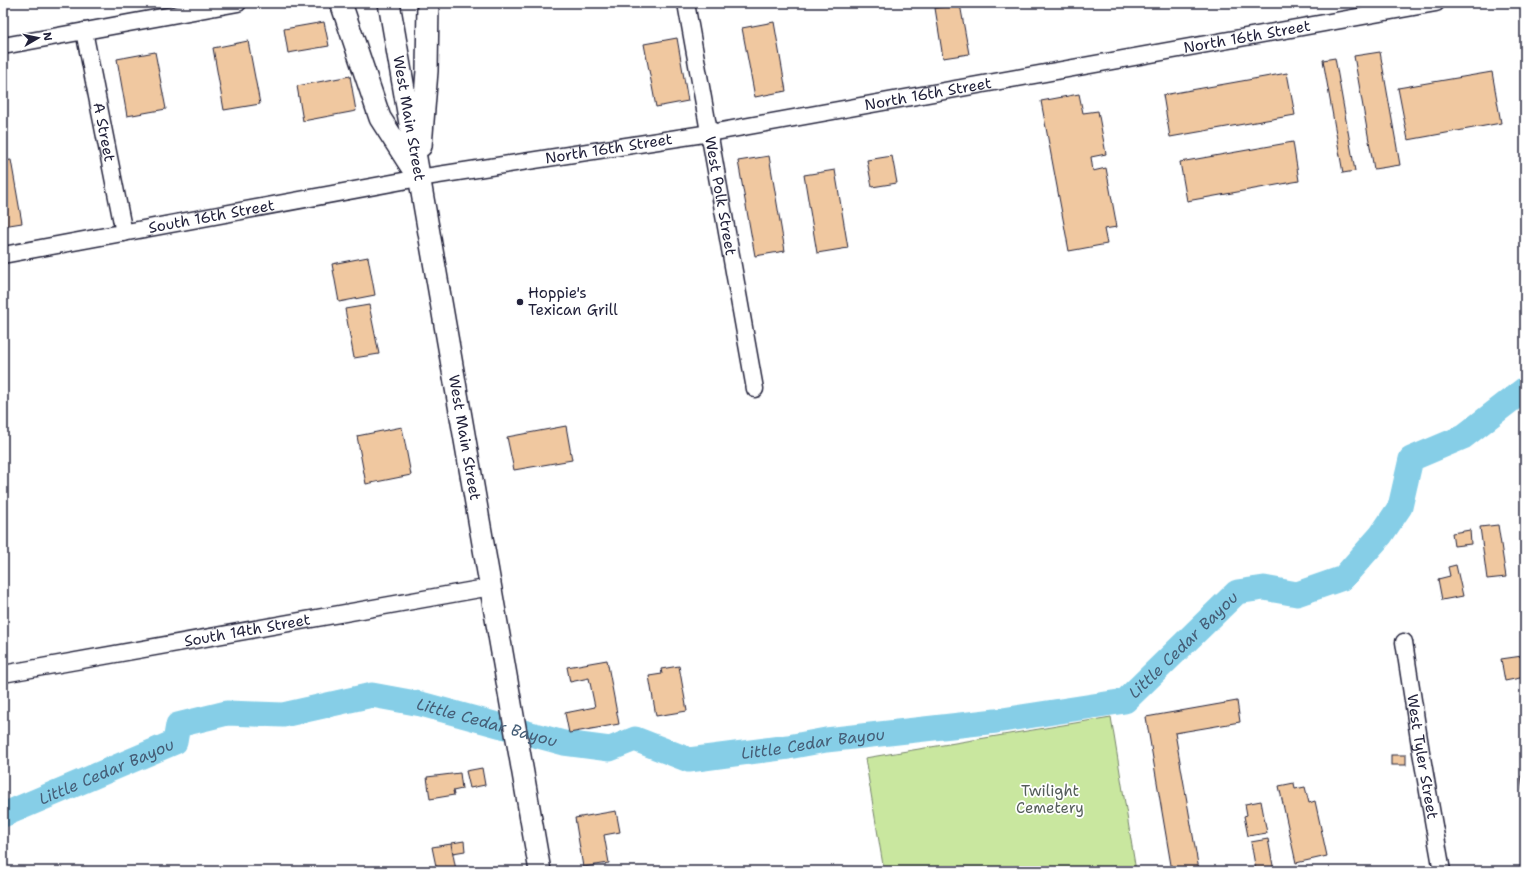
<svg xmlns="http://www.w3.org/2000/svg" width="1528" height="874" font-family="'Shantell Sans',sans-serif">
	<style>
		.green { fill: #c9e79f; stroke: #76846d }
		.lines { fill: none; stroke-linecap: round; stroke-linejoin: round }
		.river { stroke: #86cee7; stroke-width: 25 }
		.building { fill: #f0c8a0; stroke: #22223b }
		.minor-casing { stroke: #22223b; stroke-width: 19 }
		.major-casing { stroke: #22223b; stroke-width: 24 }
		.minor { stroke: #fff; stroke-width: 16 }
		.major { stroke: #fff; stroke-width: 21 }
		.poi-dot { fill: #22223b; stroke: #fff; stroke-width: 1.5 }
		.labels { text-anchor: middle; stroke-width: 3.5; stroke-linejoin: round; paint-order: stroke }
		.street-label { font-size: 15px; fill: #22223b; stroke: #fff }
		.poi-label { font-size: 15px; fill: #22223b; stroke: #fff; text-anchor: start }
		.park-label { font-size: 15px; fill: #545d59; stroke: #fff }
		.water-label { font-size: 16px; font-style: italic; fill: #455e77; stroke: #fff }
	</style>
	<rect width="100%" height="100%" fill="#fff"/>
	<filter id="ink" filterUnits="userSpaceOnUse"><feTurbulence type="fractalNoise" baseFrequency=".025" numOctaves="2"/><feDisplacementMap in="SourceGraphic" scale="8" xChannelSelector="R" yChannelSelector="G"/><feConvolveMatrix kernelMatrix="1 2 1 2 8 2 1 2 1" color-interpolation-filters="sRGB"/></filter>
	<g filter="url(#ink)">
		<path class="green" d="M 1111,717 L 1136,871 L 884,871 L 865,758 Z"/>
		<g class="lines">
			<path class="river" id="s1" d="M 3,815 L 175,742 L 178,725 L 227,713 L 283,715 L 372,695 L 421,704 L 564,743 L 610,749 L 635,739 L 689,760 L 788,747 L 826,740 L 996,721 L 1125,701 L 1237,592 L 1264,588 L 1297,594 L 1343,578 L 1381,535 L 1400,507 L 1411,459 L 1463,437 L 1525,389"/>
		</g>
		<g class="building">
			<path d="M 960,4 L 969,54 L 943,58 L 935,8 Z"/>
			<path d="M 324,22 L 329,46 L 288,53 L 284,29 Z"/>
			<path d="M 774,22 L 786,91 L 755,97 L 742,28 Z"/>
			<path d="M 677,38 L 688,101 L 656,107 L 644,44 Z"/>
			<path d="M 248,41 L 260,104 L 224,110 L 213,48 Z"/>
			<path d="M 155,52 L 166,109 L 127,116 L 117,59 Z"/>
			<path d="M 1380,52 L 1400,165 L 1374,169 L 1354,56 Z"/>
			<path d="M 1335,58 L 1355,171 L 1343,173 L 1323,60 Z"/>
			<path d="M 1492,72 L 1501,123 L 1408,140 L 1398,88 Z"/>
			<path d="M 1287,73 L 1295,115 L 1170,137 L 1163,95 Z"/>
			<path d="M 350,76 L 356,111 L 303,121 L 297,86 Z"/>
			<path d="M 1079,94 L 1083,113 L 1098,111 L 1106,154 L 1091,157 L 1093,171 L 1106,168 L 1117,227 L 1104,229 L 1107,244 L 1069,251 L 1041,101 Z"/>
			<path d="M 1293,142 L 1299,181 L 1187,201 L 1180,162 Z"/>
			<path d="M 769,156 L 785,251 L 755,256 L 738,161 Z"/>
			<path d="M 892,156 L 897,183 L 872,187 L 867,160 Z"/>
			<path d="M 11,160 L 22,223 L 3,226 L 3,161 Z"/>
			<path d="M 835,170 L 848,248 L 817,253 L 804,175 Z"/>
			<path d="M 368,257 L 375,295 L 339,302 L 332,264 Z"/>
			<path d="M 369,305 L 379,354 L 354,358 L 345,309 Z"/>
			<path d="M 566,426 L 572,460 L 514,470 L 507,437 Z"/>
			<path d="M 402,427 L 411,475 L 366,484 L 357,436 Z"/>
			<path d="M 1498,525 L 1506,577 L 1487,579 L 1480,527 Z"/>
			<path d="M 1470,530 L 1471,544 L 1454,546 L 1452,533 Z"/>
			<path d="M 1456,565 L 1463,596 L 1442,600 L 1438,579 L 1450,576 L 1448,567 Z"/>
			<path d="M 1522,656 L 1525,677 L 1505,681 L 1501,659 Z"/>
			<path d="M 607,660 L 619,724 L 569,733 L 565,713 L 595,707 L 589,678 L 570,682 L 567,667 Z"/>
			<path d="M 679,666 L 687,711 L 656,716 L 649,676 L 662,674 L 661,669 Z"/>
			<path d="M 1237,701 L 1240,722 L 1175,733 L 1199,870 L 1172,871 L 1146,717 Z"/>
			<rect x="1391" y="755" width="15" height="10"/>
			<path d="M 482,768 L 485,785 L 470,788 L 466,771 Z"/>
			<path d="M 460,773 L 462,789 L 453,791 L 454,795 L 430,799 L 427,777 Z"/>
			<path d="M 1525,775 L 1525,796 L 1524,796 L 1521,776 Z"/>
			<path d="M 1294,783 L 1295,789 L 1305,787 L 1309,803 L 1315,801 L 1327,856 L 1296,863 L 1279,786 Z"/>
			<path d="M 1261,801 L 1267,833 L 1248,836 L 1244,816 L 1247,815 L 1245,804 Z"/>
			<path d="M 616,811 L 620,832 L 604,835 L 609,863 L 583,867 L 575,818 Z"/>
			<path d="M 1268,839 L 1274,871 L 1256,871 L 1251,842 Z"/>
			<path d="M 464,841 L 465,851 L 453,853 L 452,843 Z"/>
			<path d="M 451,844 L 456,870 L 437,871 L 432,847 Z"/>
		</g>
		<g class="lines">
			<g class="minor-casing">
				<g id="minor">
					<path id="s2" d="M 686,3 L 755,389"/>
					<path id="s3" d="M 84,31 L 124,233"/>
					<path d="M 3,46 L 238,3"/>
					<path id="s4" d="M 3,255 L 419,178 L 710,133 L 1436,3"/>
					<path id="s5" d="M 1404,642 L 1421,752 L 1442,871"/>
					<path id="s6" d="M 3,674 L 491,587"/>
				</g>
			</g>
			<g class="major-casing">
				<g id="major">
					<path d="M 341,3 L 380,118 L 414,171"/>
					<path id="s7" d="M 389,3 L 540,871"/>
					<path d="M 421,146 L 427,71 L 428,3"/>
				</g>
			</g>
			<use href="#minor" class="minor"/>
			<use href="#major" class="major"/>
		</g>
	</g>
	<circle class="poi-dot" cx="520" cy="302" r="4"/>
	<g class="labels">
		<g class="street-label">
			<text dy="5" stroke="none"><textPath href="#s4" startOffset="1263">North 16th Street</textPath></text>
			<text dy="5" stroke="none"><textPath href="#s4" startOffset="939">North 16th Street</textPath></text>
			<text dy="5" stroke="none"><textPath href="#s7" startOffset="117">West Main Street</textPath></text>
			<text dy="5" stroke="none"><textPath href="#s3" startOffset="103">A Street</textPath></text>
			<text dy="5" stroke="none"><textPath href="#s4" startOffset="615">North 16th Street</textPath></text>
			<text dy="5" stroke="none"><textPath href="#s2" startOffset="196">West Polk Street</textPath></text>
			<text dy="5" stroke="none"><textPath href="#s4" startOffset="212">South 16th Street</textPath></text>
			<text dy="5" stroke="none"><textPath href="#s7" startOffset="441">West Main Street</textPath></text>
			<text dy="5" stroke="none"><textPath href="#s6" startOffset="248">South 14th Street</textPath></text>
			<text dy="5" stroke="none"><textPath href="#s5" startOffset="116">West Tyler Street</textPath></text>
		</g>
		<g class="poi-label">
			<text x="528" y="298">Hoppie's<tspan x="528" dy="17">Texican Grill</tspan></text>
		</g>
		<g class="park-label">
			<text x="1050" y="796">Twilight<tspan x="1050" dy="17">Cemetery</tspan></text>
		</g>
		<g class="water-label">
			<text dy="6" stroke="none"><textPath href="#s1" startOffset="1252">Little Cedar Bayou</textPath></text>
			<text dy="6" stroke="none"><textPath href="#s1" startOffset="520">Little Cedar Bayou</textPath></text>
			<text dy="6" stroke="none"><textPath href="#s1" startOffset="856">Little Cedar Bayou</textPath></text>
			<text dy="6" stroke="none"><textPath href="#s1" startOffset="112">Little Cedar Bayou</textPath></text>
		</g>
	</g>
	<rect width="1528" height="874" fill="none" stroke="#fff" stroke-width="16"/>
	<rect x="8" y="8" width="1512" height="858" fill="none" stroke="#22223b" stroke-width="1.5" filter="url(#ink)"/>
	<g transform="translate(38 38) rotate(81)" stroke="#ffffff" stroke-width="3" paint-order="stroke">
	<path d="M0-3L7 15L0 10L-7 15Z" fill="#22223b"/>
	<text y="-6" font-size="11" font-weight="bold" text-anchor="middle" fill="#22223b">N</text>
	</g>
</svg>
